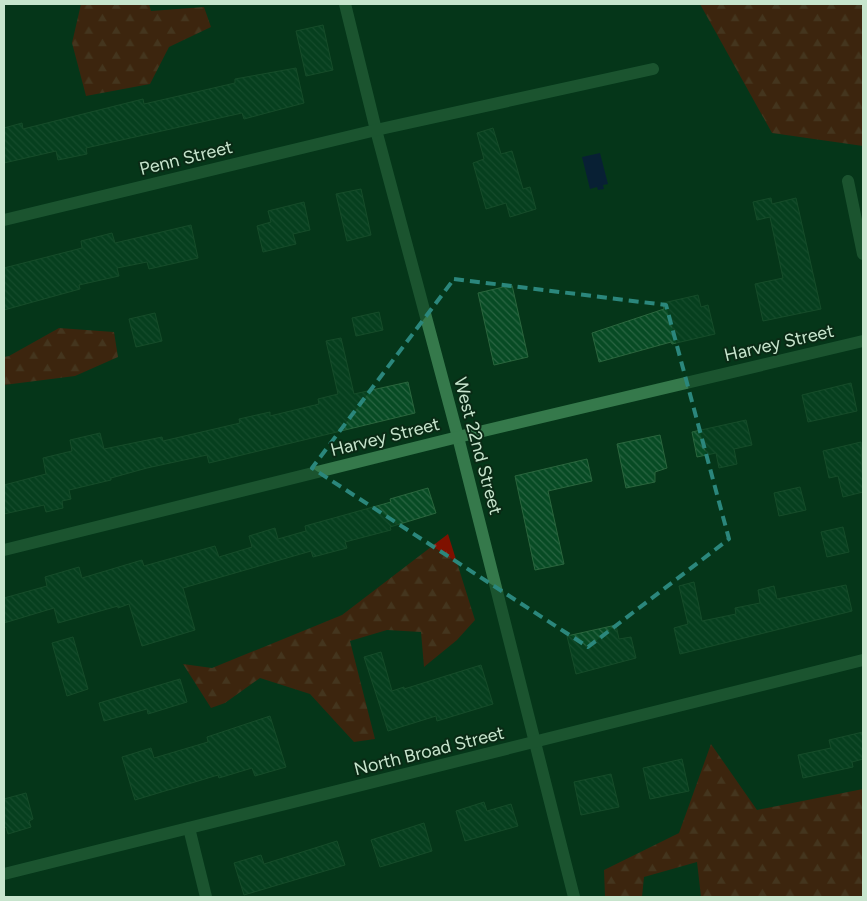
<svg xmlns="http://www.w3.org/2000/svg" width="867" height="901" font-family="Figtree,sans-serif">
	<style>
		.forest { fill: url(#forest-firs) }
		.water { fill: #0d0656 }
		.building { fill: url(#building-back-hatch); stroke: #2a663d }
		.lines { fill: none; stroke-linecap: round; stroke-linejoin: round }
		.minor { stroke: #35794b; stroke-width: 12 }
		.marked { fill: none; stroke: #2b877c; stroke-width: 4; stroke-dasharray: 10 6; stroke-linejoin: round }
		.labels { text-anchor: middle; stroke-width: 4; stroke-linejoin: round; paint-order: stroke }
		.street-label { font-size: 18px; fill: #c7e5cd; stroke: #0a2a15 }
	</style>
	<defs>
		<pattern id="forest-firs" width="22" height="20" patternUnits="userSpaceOnUse" patternTransform="scale(1.25)"><rect width="22" height="20" fill="#7f1100"/><path d="M5 1l3.5 6h-7zM16 11l3.5 6h-7z" fill="#903424"/></pattern>
		<pattern id="building-back-hatch" width="6" height="6" patternUnits="userSpaceOnUse" patternTransform="scale(1.25)"><rect width="6" height="6" fill="#074b24"/><path d="M-1 5l2 2M0 0l6 6M5-1l2 2" fill="none" stroke="#2a6543"/></pattern>
	</defs>
	<rect width="100%" height="100%" fill="#053619"/>
	<g class="forest">
		<path d="M 81,4 L 149,4 L 151,11 L 204,7 L 211,27 L 169,47 L 150,84 L 86,96 L 72,43 Z"/>
		<path d="M 700,4 L 863,4 L 863,146 L 772,133 Z"/>
		<path d="M 59,328 L 114,332 L 118,357 L 75,376 L 4,385 L 4,357 L 9,356 Z"/>
		<path d="M 448,534 L 475,620 L 457,640 L 424,667 L 421,632 L 387,630 L 350,641 L 375,739 L 354,742 L 310,694 L 260,678 L 225,703 L 211,708 L 183,664 L 212,668 L 342,615 Z"/>
		<path d="M 711,744 L 757,810 L 863,789 L 863,897 L 701,897 L 697,862 L 644,877 L 642,897 L 605,897 L 604,870 L 679,833 Z"/>
	</g>
	<path class="water" d="M 600,153 L 608,184 L 603,185 L 604,189 L 598,190 L 597,187 L 590,189 L 582,157 Z"/>
	<g class="building">
		<path d="M 323,25 L 333,70 L 306,76 L 296,31 Z"/>
		<path d="M 296,68 L 304,103 L 244,119 L 242,113 L 86,148 L 87,154 L 58,160 L 56,151 L 4,163 L 4,128 L 22,123 L 23,129 L 143,99 L 144,104 L 235,83 L 235,79 Z"/>
		<path d="M 493,128 L 501,154 L 512,151 L 523,189 L 530,187 L 536,209 L 510,217 L 506,203 L 486,209 L 473,163 L 484,159 L 477,133 Z"/>
		<path d="M 361,189 L 371,235 L 347,241 L 336,194 Z"/>
		<path d="M 771,198 L 772,204 L 796,198 L 821,309 L 763,321 L 755,284 L 783,278 L 770,217 L 757,220 L 753,202 Z"/>
		<path d="M 304,202 L 310,230 L 293,234 L 296,244 L 263,252 L 257,226 L 271,222 L 268,211 Z"/>
		<path d="M 191,225 L 198,258 L 149,269 L 147,262 L 117,268 L 119,276 L 79,285 L 80,289 L 4,310 L 4,268 L 82,248 L 81,241 L 112,233 L 115,243 Z"/>
		<path d="M 512,285 L 528,357 L 494,365 L 478,293 Z"/>
		<path d="M 698,295 L 701,307 L 708,305 L 715,334 L 672,344 L 671,342 L 599,362 L 592,333 L 664,309 L 663,303 Z"/>
		<path d="M 379,312 L 383,330 L 356,336 L 352,318 Z"/>
		<path d="M 155,313 L 162,341 L 136,347 L 129,319 Z"/>
		<path d="M 341,338 L 354,394 L 408,382 L 415,413 L 209,463 L 207,455 L 147,468 L 111,478 L 111,480 L 69,490 L 71,499 L 62,501 L 63,508 L 46,512 L 44,505 L 4,514 L 4,485 L 46,474 L 43,458 L 72,451 L 70,440 L 100,433 L 104,449 L 162,437 L 163,441 L 240,423 L 239,419 L 270,412 L 270,416 L 319,404 L 318,399 L 338,394 L 326,341 Z"/>
		<path d="M 851,383 L 857,411 L 808,422 L 802,395 Z"/>
		<path d="M 746,420 L 752,445 L 734,449 L 737,464 L 719,468 L 716,453 L 697,457 L 692,432 Z"/>
		<path d="M 660,435 L 667,468 L 655,472 L 655,482 L 626,488 L 617,444 Z"/>
		<path d="M 861,442 L 863,492 L 843,497 L 838,476 L 829,478 L 823,451 Z"/>
		<path d="M 587,459 L 592,481 L 548,491 L 564,564 L 535,570 L 515,476 Z"/>
		<path d="M 800,487 L 806,510 L 779,516 L 774,493 Z"/>
		<path d="M 428,488 L 436,513 L 390,527 L 391,530 L 345,542 L 347,548 L 313,557 L 311,551 L 183,588 L 195,630 L 142,646 L 129,604 L 118,608 L 118,606 L 58,623 L 54,608 L 4,623 L 4,598 L 47,586 L 45,577 L 79,567 L 82,578 L 142,560 L 144,566 L 215,546 L 219,557 L 252,547 L 249,536 L 275,528 L 278,539 L 306,531 L 305,526 L 391,502 L 390,499 Z"/>
		<path d="M 843,527 L 849,552 L 827,557 L 821,532 Z"/>
		<path d="M 694,582 L 702,621 L 736,614 L 735,608 L 760,603 L 758,590 L 774,586 L 777,599 L 846,585 L 852,611 L 680,654 L 674,628 L 688,624 L 679,586 Z"/>
		<path d="M 616,625 L 619,639 L 631,637 L 636,658 L 576,674 L 567,636 Z"/>
		<path d="M 73,637 L 88,689 L 67,696 L 52,643 Z"/>
		<path d="M 381,652 L 392,691 L 404,687 L 404,689 L 481,665 L 493,704 L 437,721 L 436,716 L 388,731 L 364,657 Z"/>
		<path d="M 180,679 L 187,702 L 148,714 L 147,709 L 104,721 L 99,703 Z"/>
		<path d="M 270,716 L 286,767 L 255,776 L 252,768 L 219,778 L 218,775 L 135,800 L 122,757 L 151,748 L 154,758 L 208,742 L 207,737 Z"/>
		<path d="M 863,732 L 863,759 L 852,762 L 853,767 L 803,778 L 798,755 L 831,748 L 829,740 Z"/>
		<path d="M 682,759 L 689,791 L 650,799 L 643,768 Z"/>
		<path d="M 611,774 L 619,807 L 581,815 L 574,782 Z"/>
		<path d="M 26,793 L 33,819 L 29,821 L 31,827 L 8,834 L 6,827 L 4,828 L 4,799 Z"/>
		<path d="M 484,802 L 487,811 L 511,804 L 518,826 L 465,841 L 456,811 Z"/>
		<path d="M 424,823 L 432,851 L 380,867 L 371,840 Z"/>
		<path d="M 337,841 L 345,865 L 244,895 L 234,863 L 261,855 L 264,864 Z"/>
	</g>
	<g class="lines">
		<g class="minor">
			<path d="M 345,4 L 376,130 L 458,437 L 574,897"/>
			<path d="M 848,181 L 863,254"/>
			<path d="M 4,220 L 376,130 L 653,69"/>
			<path d="M 4,550 L 458,437 L 863,341"/>
			<path d="M 189,828 L 206,897"/>
			<path d="M 4,874 L 863,660"/>
		</g>
	</g>
	<path d="M0 0H867V901H0ZM 454,279 L 666,305 L 729,539 L 588,647 L 312,468 Z" fill="#053619" fill-opacity=".55" fill-rule="evenodd"/>
	<path class="marked" d="M 454,279 L 666,305 L 729,539 L 588,647 L 312,468 Z"/>
	<g class="labels">
		<g class="street-label">
			<text transform="translate(186 158) rotate(-14)" y="6">Penn Street</text>
			<text transform="translate(779 343) rotate(-13)" y="6">Harvey Street</text>
			<text transform="translate(385 437) rotate(-14)" y="6">Harvey Street</text>
			<text transform="translate(478 446) rotate(75)" y="6">West 22nd Street</text>
			<text transform="translate(429 751) rotate(-14)" y="6">North Broad Street</text>
		</g>
	</g>
	<rect width="867" height="901" fill="none" stroke="#c7e5cd" stroke-width="10"/>
</svg>
